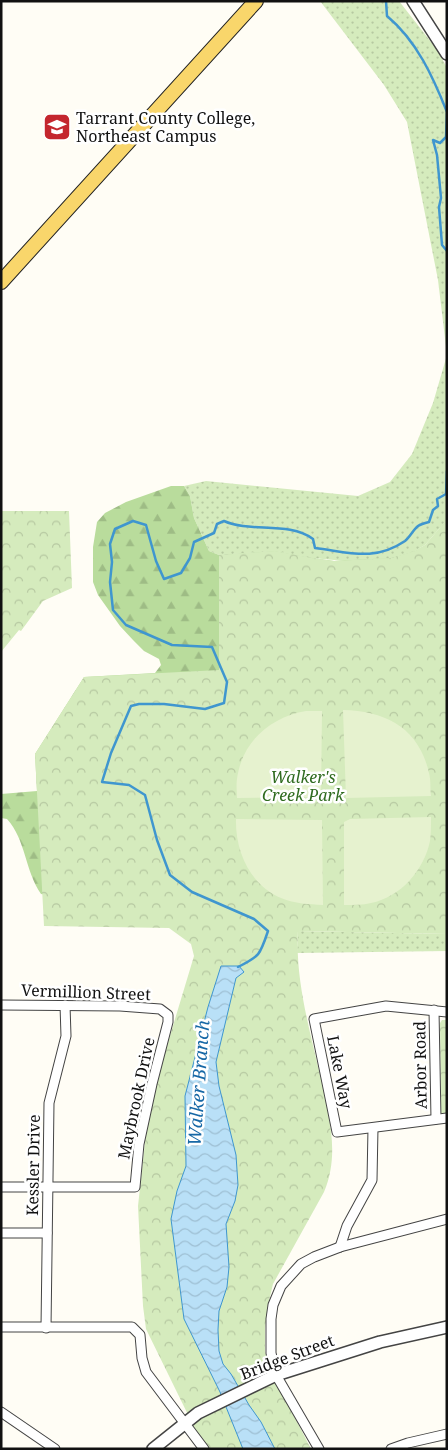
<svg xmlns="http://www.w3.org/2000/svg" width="448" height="1450" font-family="'Noto Serif',serif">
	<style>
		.grass { fill: url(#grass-dots) }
		.forest { fill: url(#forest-firs) }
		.park { fill: url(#park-crowns) }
		.pitch { fill: #e6f2cf }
		.water { fill: url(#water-waves); stroke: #3f96cf }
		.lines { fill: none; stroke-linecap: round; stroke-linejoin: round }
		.stream { stroke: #3f96cf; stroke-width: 2.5 }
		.minor-casing { stroke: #444; stroke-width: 11 }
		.tertiary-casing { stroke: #444; stroke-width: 14 }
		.primary-casing { stroke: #222; stroke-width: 16 }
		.minor { stroke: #fff; stroke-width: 9 }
		.tertiary { stroke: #fff; stroke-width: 11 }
		.primary { stroke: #f9d66b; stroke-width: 14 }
		.labels { text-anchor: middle; stroke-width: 5; stroke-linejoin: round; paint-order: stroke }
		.poi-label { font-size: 16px; fill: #111; stroke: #fff; text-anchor: start }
		.park-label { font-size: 16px; font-style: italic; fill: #2f6b1f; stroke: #fff }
		.street-label { font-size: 16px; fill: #111; stroke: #fff }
		.water-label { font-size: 18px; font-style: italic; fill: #1768a6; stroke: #fff }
	</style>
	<defs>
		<pattern id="grass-dots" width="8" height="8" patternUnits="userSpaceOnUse" patternTransform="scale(1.25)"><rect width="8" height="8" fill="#d5ebbd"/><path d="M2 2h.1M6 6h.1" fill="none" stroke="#b6c8a1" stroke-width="1.8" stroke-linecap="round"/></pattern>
		<pattern id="forest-firs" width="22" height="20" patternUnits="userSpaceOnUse" patternTransform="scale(1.25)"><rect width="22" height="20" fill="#b9dc9c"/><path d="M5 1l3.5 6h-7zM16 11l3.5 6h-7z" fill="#9ebc85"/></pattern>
		<pattern id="park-crowns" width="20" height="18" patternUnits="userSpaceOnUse" patternTransform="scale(1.25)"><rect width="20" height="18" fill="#d5ebbd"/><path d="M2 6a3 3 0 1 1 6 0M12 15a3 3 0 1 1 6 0" fill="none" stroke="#b6c8a1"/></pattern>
		<pattern id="water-waves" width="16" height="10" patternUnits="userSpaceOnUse" patternTransform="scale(1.25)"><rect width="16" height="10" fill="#b9e0f7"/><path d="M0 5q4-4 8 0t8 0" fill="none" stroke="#9ebfd3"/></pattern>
	</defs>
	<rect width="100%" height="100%" fill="#fffdf5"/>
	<g class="grass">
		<path d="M 320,1 L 399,1 L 438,51 L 447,68 L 447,520 L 425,545 L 415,551 L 391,558 L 345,561 L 312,558 L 275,551 L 219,555 L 209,551 L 194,518 L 190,496 L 184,486 L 206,481 L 358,496 L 390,482 L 412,454 L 433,403 L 447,355 L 438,280 L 407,122 L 384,85 Z"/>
		<path d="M 298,931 L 447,934 L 447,951 L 297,953 Z"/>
	</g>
	<path class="forest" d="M 171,486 L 184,486 L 190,496 L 194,518 L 209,551 L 219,555 L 275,551 L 312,558 L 334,561 L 391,558 L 415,551 L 426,545 L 447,520 L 447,564 L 258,619 L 53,896 L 41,894 C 25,871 26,840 7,819 L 1,818 L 1,794 L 37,791 L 35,754 L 84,677 L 155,673 L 161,665 L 159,659 L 144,651 L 133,640 L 120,626 L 98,595 L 93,582 L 93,547 L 97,522 L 105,513 L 126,502 Z"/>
	<g class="park">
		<path d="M 1,511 L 69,511 L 72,588 L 43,601 L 21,631 L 19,630 L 1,652 Z"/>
		<path d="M 447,520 L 447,934 L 298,931 C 295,980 310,1031 321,1079 C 329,1117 340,1154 324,1192 L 273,1284 L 268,1305 L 265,1328 L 265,1351 L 268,1365 L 311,1449 L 210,1449 L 195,1429 L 146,1329 L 143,1306 L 138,1206 L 147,1124 L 163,1059 L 194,956 L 191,944 L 169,928 L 44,926 L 35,754 L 84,677 L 219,670 L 219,555 L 275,551 L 312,558 L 334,561 L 391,558 L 415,551 L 425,545 Z"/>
		<path d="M 442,1020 L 447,1020 L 447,1115 L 441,1114 L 440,1023 Z"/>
	</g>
	<g class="pitch">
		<path d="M 343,710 C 386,711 419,728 429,773 C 431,780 430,789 431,796 L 346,798 Z"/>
		<path d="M 306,711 L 322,711 L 321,797 L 237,798 C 237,792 236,785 237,779 C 242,741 271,717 306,711 Z"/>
		<path d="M 431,817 C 431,825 431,833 430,841 C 424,870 401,897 371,903 C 363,905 353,905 344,905 L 344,822 L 350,819 Z"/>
		<path d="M 236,819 L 322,820 L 323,905 C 309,904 295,904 281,898 C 250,885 235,851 236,819 Z"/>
	</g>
	<path class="water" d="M 221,966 L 239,966 L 244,972 L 236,978 L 216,1062 L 219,1086 L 236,1155 L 238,1185 L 235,1201 L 226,1224 L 229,1267 L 227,1287 L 219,1311 L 218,1330 L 219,1351 L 223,1364 L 231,1374 L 249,1405 L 261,1422 L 275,1449 L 243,1449 L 220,1392 L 184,1319 L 171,1219 L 177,1191 L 186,1166 L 185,1096 L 208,1007 Z"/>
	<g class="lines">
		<g class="stream">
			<path d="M 386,1 L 387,16 C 417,41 433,77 447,112"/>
			<path d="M 447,113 L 446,137 L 440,143 L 433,140 L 437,155 L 441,198 L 439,207 L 442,245 L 447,251"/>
			<path d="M 238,967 C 260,956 260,955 268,931 L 254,919 L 192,892 L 170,875 L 157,840 L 145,795 L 129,785 L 102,782 L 111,753 L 131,706 L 139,704 L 164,704 L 205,709 L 224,703 L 227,682 L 212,647 L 172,645 L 126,625 L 113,610 L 110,582 L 112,562 L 110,544 L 115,529 L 133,521 L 146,525 L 156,561 L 164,579 L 181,573 L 190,558 L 194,542 L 214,533 L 217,524 L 224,521 C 250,533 289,521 313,539 L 315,548 C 349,552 374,562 405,541 C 410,537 413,530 418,526 C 421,524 425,523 429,522 L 433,510 L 438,506 L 437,499 L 446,494 L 447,471"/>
		</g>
		<g class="minor-casing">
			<g id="minor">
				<path d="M 1,1005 L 120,1006 L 160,1009 L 168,1015 L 168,1022 L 152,1084 L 139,1144 L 135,1187 L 1,1187"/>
				<path d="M 434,1010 L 436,1119"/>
				<path d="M 447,1012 L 386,1006 L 314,1019 L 337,1132 L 447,1118"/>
				<path d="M 1,1233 L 47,1233"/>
				<path d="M 340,1247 L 347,1226 L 372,1180 L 373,1128"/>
				<path d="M 1,1327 L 132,1327 L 140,1335 L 142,1358 L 146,1372 L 204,1449"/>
				<path d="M 46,1328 L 49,1103 L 66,1036 L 65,1005"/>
				<path d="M 1,1412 L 55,1449"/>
				<path d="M 319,1449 L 276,1375 L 271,1353 L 271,1319 L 273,1305 L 281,1286 L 301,1264 L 314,1257 L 340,1247 L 447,1219"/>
				<path d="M 391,1449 L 408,1443 L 447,1434"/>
			</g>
		</g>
		<g class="tertiary-casing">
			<g id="tertiary">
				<path d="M 413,1 L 447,54"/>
				<path d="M 153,1449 L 198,1413 L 276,1375 L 380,1342 L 447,1327"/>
			</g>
		</g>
		<g class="primary-casing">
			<path id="primary" d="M 1,282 L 256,1"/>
		</g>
		<use href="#minor" class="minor"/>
		<use href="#tertiary" class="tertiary"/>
		<use href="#primary" class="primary"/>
	</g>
	<defs>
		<g id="university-square" transform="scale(1.4375)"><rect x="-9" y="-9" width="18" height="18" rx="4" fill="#c4262e" stroke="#fff"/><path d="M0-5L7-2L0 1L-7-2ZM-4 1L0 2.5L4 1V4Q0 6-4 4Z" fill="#fff"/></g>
	</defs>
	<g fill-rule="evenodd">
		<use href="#university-square" x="57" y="127"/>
	</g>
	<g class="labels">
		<g class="poi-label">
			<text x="76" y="124">Tarrant County College,<tspan x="76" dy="18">Northeast Campus</tspan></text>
		</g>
		<g class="park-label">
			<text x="303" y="783">Walker's<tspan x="303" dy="18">Creek Park</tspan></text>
		</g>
		<g class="street-label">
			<text transform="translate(86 992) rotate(2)" y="6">Vermillion Street</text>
			<text transform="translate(420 1065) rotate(-91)" y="6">Arbor Road</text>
			<text transform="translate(340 1072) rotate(79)" y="6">Lake Way</text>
			<text transform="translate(136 1098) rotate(-78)" y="6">Maybrook Drive</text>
			<text transform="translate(33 1165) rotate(-89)" y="6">Kessler Drive</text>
			<text transform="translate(287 1357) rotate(-21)" y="6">Bridge Street</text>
		</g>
		<g class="water-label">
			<text transform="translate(199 1083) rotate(-86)" y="6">Walker Branch</text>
		</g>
	</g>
	<rect width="448" height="1450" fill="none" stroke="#111111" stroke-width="5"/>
</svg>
